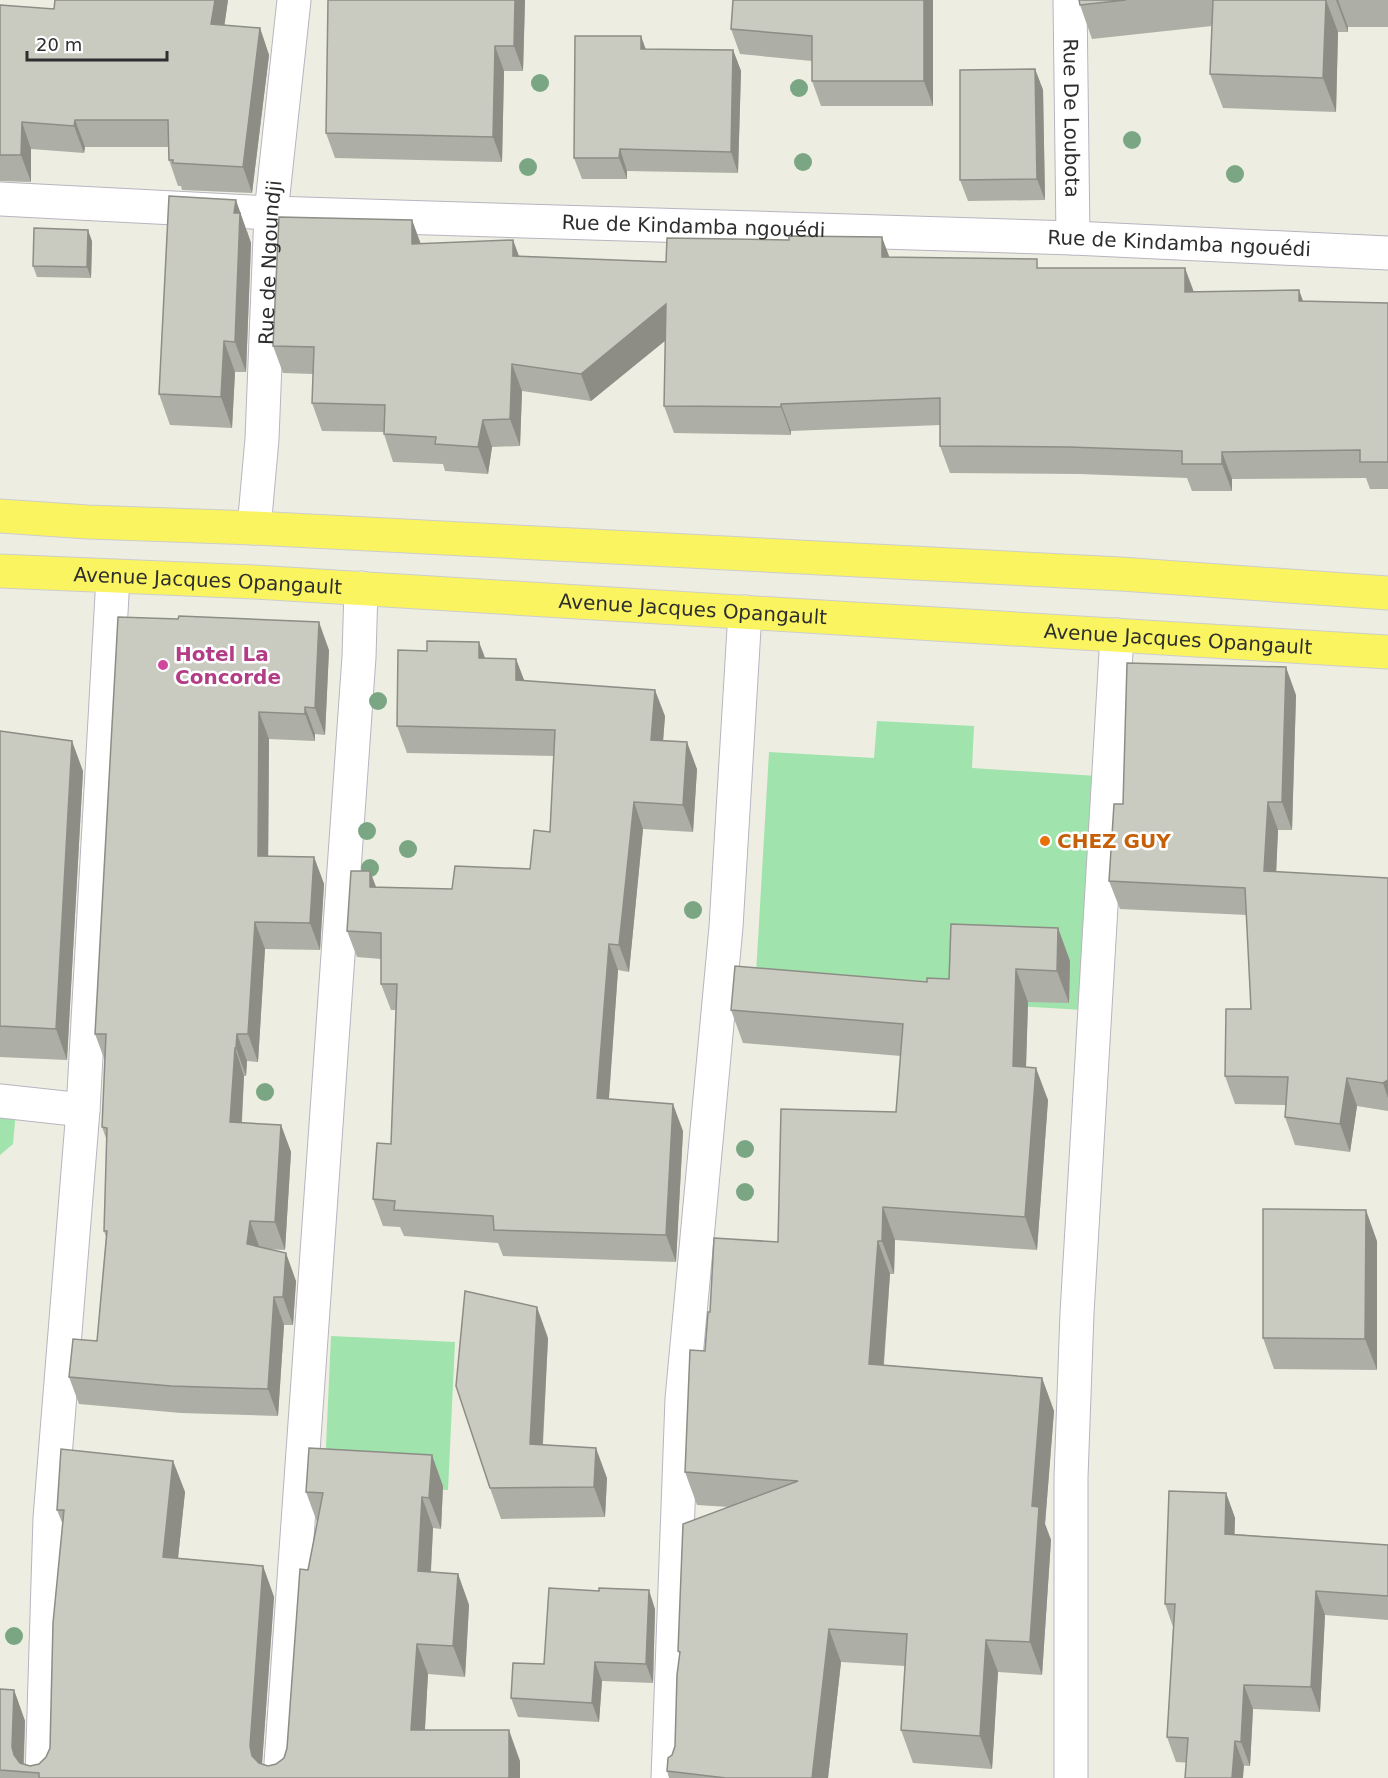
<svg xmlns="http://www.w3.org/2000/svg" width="1388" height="1778" font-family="'DejaVu Sans',sans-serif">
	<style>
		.green { fill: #a0e3ac }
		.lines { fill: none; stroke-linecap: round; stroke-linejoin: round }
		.minor-casing { stroke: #b8b4c0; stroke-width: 35 }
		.highway-casing { stroke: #cdcdcd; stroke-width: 35 }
		.minor { stroke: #fff; stroke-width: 33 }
		.highway { stroke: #faf460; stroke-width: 33 }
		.tree { fill: #7ba683 }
		.wall { fill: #adaea5 }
		.shaded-wall { fill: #8d8d86 }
		.building { fill: #c9cac0; stroke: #8d8d86; stroke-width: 1.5 }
		.hotel-dot { fill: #d1479c; stroke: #fff; stroke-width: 2 }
		.food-dot { fill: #e8710a; stroke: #fff; stroke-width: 2 }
		.labels { text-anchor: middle; stroke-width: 5; stroke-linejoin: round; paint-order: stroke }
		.street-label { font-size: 20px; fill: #2e2e2e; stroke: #fff }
		.hotel-label { font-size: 20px; font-weight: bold; fill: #b23c85; stroke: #fff; text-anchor: start }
		.food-label { font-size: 20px; font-weight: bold; fill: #c56008; stroke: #fff; text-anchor: start }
	</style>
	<rect width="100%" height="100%" fill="#edeee1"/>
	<g class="green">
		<path d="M 877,721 L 974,726 L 972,768 L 1097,776 L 1083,1010 L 755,991 L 769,752 L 874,758 Z"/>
		<path d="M 0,1110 L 16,1111 L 13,1144 L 0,1155 Z"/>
		<path d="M 331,1336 L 455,1342 L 448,1490 L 358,1485 L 325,1468 Z"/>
	</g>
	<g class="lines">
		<g class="minor-casing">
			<g id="minor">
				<path id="s1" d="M 1070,0 L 1073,238"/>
				<path id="s2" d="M 0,199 L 271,213 L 1073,238 L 1388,253"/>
				<path id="s3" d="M 254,528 L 262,439 L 271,213 L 294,0"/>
				<path d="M 0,1101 L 83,1110"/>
				<path d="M 42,1778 L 50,1518 L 83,1110 L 113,577"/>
				<path d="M 280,1778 L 359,657 L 361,588"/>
				<path d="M 668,1778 L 682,1399 L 726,927 L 745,612"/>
				<path d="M 1071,1778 L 1071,1477 L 1077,1313 L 1117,635"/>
			</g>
		</g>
		<g class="highway-casing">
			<g id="highway">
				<path d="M 0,516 L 88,522 L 254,528 L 1121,574 L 1388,593"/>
				<path id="s4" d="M 0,571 L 255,582 L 1388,652"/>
			</g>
		</g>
		<use href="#minor" class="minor"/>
		<use href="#highway" class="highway"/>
	</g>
	<g class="tree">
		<circle cx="540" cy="83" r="9"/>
		<circle cx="799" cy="88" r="9"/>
		<circle cx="1132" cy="140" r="9"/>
		<circle cx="803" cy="162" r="9"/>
		<circle cx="528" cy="167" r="9"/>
		<circle cx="1235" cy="174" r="9"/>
		<circle cx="378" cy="701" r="9"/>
		<circle cx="367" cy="831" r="9"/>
		<circle cx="408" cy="849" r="9"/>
		<circle cx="370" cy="868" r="9"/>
		<circle cx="693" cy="910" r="9"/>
		<circle cx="265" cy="1092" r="9"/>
		<circle cx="745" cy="1149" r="9"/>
		<circle cx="745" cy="1192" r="9"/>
		<circle cx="14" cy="1636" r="9"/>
	</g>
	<g class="wall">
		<path d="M 55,0 L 228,0 L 224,25 L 260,28 L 269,55 L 252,193 L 182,190 L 181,186 L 178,186 L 169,160 L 168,147 L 85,147 L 84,153 L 31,149 L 31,182 L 0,181 L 0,5 L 54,9 Z"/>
		<path d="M 525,0 L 523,71 L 504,71 L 502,162 L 335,158 L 326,133 Z"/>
		<path d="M 733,0 L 933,0 L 933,106 L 821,106 L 812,81 L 812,61 L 740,54 L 731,29 Z"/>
		<path d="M 1079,0 L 1388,0 L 1388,27 L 1348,27 L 1348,32 L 1338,32 L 1336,112 L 1223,108 L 1210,74 L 1212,26 L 1092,39 L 1080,5 Z"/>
		<path d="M 646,49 L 733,50 L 741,71 L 738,173 L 627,171 L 627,179 L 582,179 L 574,158 Z"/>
		<path d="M 1035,69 L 1043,90 L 1045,200 L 968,201 L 960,180 Z"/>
		<path d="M 412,220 L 421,244 L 513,240 L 519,256 L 666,262 L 890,257 L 1040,268 L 1194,291 L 1303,301 L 1388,303 L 1388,489 L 1370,489 L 1366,478 L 1232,479 L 1232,491 L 1192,491 L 1187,478 L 1079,474 L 950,473 L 940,446 L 940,425 L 791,431 L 791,435 L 674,433 L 664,406 L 665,340 L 591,401 L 522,391 L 520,446 L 492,447 L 488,474 L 445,471 L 443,464 L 393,462 L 384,434 L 384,432 L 322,431 L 312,403 L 313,374 L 283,373 L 273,346 Z"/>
		<path d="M 247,231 L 251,243 L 246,372 L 235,372 L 232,428 L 170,425 L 159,394 Z"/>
		<path d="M 92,241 L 91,278 L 37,277 L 33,266 Z"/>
		<path d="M 118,617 L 329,650 L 325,735 L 315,734 L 315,741 L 269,739 L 268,856 L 314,857 L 324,884 L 320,950 L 265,949 L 258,1062 L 247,1061 L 246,1076 L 244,1076 L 242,1123 L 281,1125 L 291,1152 L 285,1250 L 267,1249 L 296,1281 L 293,1325 L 284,1325 L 278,1416 L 181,1413 L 79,1404 L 69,1377 L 97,1341 L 106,1237 L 104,1231 L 107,1141 L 102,1127 L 105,1061 L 95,1034 Z"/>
		<path d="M 485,658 L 516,659 L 524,681 L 665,716 L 663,741 L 697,769 L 693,832 L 643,829 L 629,972 L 618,970 L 609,1099 L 683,1131 L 676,1262 L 503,1256 L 498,1243 L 404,1236 L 400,1227 L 383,1226 L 373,1199 L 391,1144 L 396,1010 L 391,1010 L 381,984 L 381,959 L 357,957 L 347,931 L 370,871 L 376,887 L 452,889 L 530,869 L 550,832 L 554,756 L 407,753 L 397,726 Z"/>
		<path d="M 1296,695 L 1292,830 L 1278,830 L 1276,872 L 1388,878 L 1388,1111 L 1357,1106 L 1350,1152 L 1295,1145 L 1285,1117 L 1286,1105 L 1235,1104 L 1225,1076 L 1251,1009 L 1247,915 L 1120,909 L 1109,881 L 1123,804 Z"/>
		<path d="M 0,731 L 83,771 L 67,1060 L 0,1057 Z"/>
		<path d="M 1058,928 L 1070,961 L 1069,1003 L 1028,1002 L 1026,1067 L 1048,1100 L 1037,1250 L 895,1240 L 894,1274 L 890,1274 L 884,1365 L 1042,1378 L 1054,1411 L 1045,1524 L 1051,1540 L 1042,1675 L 998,1672 L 992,1769 L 913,1763 L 901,1730 L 905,1666 L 841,1662 L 828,1778 L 669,1778 L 667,1771 L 675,1746 L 680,1655 L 678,1651 L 729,1507 L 697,1505 L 685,1472 L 705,1351 L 710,1312 L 778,1242 L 896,1112 L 901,1056 L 743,1043 L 731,1010 L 949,979 Z"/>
		<path d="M 1377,1241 L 1377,1370 L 1274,1369 L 1263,1338 Z"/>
		<path d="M 548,1338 L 543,1445 L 607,1478 L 605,1517 L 501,1519 L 490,1488 Z"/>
		<path d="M 173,1461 L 185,1492 L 178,1558 L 263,1566 L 274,1597 L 262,1764 L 268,1766 L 276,1764 L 284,1758 L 287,1748 L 308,1570 L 317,1522 L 306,1492 L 443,1486 L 441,1529 L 433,1528 L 431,1572 L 458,1574 L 469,1605 L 465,1677 L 428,1674 L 425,1730 L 520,1761 L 520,1778 L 0,1778 L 0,1689 L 14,1690 L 25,1721 L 24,1764 L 30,1766 L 39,1764 L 46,1757 L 50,1748 L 63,1525 L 57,1510 Z"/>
		<path d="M 1226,1493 L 1235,1518 L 1234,1534 L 1388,1545 L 1388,1620 L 1325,1615 L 1320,1712 L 1253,1709 L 1250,1766 L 1176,1762 L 1167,1737 L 1173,1627 L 1165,1604 Z"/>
		<path d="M 655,1609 L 653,1683 L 602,1681 L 599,1722 L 518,1717 L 511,1698 L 544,1664 Z"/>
	</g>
	<g class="shaded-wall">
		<path d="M 215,0 L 228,0 L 221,50 L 211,24 Z"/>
		<path d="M 515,0 L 525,0 L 523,71 L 514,46 Z"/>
		<path d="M 924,0 L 933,0 L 933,106 L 924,81 Z"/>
		<path d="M 1326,0 L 1338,32 L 1336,112 L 1323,78 Z"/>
		<path d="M 1336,0 L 1338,0 L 1348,27 L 1348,32 Z"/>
		<path d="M 260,28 L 269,55 L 252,193 L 243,167 Z"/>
		<path d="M 641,36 L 649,58 L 641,49 Z"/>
		<path d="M 495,46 L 504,71 L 502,162 L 493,137 Z"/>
		<path d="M 733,50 L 741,71 L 738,173 L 731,152 Z"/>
		<path d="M 1035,69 L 1043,90 L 1045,200 L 1037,179 Z"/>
		<path d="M 75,120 L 85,147 L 84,153 L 74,126 Z"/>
		<path d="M 22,122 L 31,149 L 31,182 L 21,155 Z"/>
		<path d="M 620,149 L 627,171 L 627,179 L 619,158 Z"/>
		<path d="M 236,200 L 251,243 L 246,372 L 235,342 L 234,213 Z"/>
		<path d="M 412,220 L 422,248 L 412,244 Z"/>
		<path d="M 88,230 L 92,241 L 91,278 L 87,267 Z"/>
		<path d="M 882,237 L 892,264 L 882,257 Z"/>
		<path d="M 513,240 L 523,268 L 513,256 Z"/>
		<path d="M 1185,268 L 1195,295 L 1185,292 Z"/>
		<path d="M 1299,290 L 1309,317 L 1299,301 Z"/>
		<path d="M 666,304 L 676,332 L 591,401 L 581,374 Z"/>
		<path d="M 224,341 L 235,372 L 232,428 L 221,397 Z"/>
		<path d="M 512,364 L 522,391 L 520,446 L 510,419 Z"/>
		<path d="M 781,404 L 791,431 L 791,435 L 781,407 Z"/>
		<path d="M 483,420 L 492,447 L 488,474 L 478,447 Z"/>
		<path d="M 1222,452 L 1232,479 L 1232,491 L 1222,464 Z"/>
		<path d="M 319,622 L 329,650 L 325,735 L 315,708 Z"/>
		<path d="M 479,642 L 489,668 L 479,658 Z"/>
		<path d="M 516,659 L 526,685 L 516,680 Z"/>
		<path d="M 1286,667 L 1296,695 L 1292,830 L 1282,802 Z"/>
		<path d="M 655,690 L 665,716 L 661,767 L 651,740 Z"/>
		<path d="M 305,707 L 315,734 L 315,741 L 305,714 Z"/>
		<path d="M 259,712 L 269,739 L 268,883 L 258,856 Z"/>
		<path d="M 72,741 L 83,771 L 67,1060 L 56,1029 Z"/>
		<path d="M 687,742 L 697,769 L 693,832 L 683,805 Z"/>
		<path d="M 634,802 L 643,829 L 629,972 L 619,945 Z"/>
		<path d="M 1268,802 L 1278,830 L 1275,899 L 1264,871 Z"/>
		<path d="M 314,857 L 324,884 L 320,950 L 310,923 Z"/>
		<path d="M 370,871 L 380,898 L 370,887 Z"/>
		<path d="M 255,922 L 265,949 L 258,1062 L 248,1034 Z"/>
		<path d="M 1058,928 L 1070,961 L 1069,1003 L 1057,971 Z"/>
		<path d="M 609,944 L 618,970 L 607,1124 L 597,1098 Z"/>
		<path d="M 1016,969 L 1028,1002 L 1025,1099 L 1013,1066 Z"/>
		<path d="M 237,1034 L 247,1061 L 246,1076 L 236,1048 Z"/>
		<path d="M 235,1048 L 244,1076 L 240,1149 L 230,1122 Z"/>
		<path d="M 1036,1068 L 1048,1100 L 1037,1250 L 1025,1217 Z"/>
		<path d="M 1347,1078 L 1357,1106 L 1350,1152 L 1340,1124 Z"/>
		<path d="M 1388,1080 L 1388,1098 L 1383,1083 Z"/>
		<path d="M 673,1104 L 683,1131 L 676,1262 L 666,1235 Z"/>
		<path d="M 281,1125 L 291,1152 L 285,1250 L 275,1222 Z"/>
		<path d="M 883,1207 L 895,1240 L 894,1274 L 882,1241 Z"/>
		<path d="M 1366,1210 L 1377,1241 L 1377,1370 L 1365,1339 Z"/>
		<path d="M 250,1221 L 260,1249 L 247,1244 Z"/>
		<path d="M 878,1241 L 890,1274 L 881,1397 L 869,1364 Z"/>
		<path d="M 286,1253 L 296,1281 L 293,1325 L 283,1297 Z"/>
		<path d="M 274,1297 L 284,1325 L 278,1416 L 268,1389 Z"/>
		<path d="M 537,1307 L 548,1338 L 541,1474 L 530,1444 Z"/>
		<path d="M 1042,1378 L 1054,1411 L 1045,1524 L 1051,1540 L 1042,1675 L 1030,1642 L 1032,1506 Z"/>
		<path d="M 596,1448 L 607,1478 L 605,1517 L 594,1487 Z"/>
		<path d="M 432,1455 L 443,1486 L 441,1529 L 429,1498 Z"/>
		<path d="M 173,1461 L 185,1492 L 175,1587 L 163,1557 Z"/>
		<path d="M 1226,1493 L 1235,1518 L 1234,1558 L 1225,1534 Z"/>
		<path d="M 422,1497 L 433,1528 L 429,1602 L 418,1571 Z"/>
		<path d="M 263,1566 L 274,1597 L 261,1778 L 252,1756 L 250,1746 Z"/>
		<path d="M 458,1574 L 469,1605 L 465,1677 L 453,1646 Z"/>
		<path d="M 649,1590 L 655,1609 L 653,1683 L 646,1664 Z"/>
		<path d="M 1316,1591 L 1325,1615 L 1320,1712 L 1311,1687 Z"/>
		<path d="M 829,1629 L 841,1662 L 828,1778 L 812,1778 Z"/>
		<path d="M 986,1640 L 998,1672 L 992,1769 L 980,1736 Z"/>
		<path d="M 417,1644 L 428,1674 L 423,1761 L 411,1730 Z"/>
		<path d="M 595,1662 L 602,1681 L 599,1722 L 592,1703 Z"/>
		<path d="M 1244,1685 L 1253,1709 L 1250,1766 L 1241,1742 Z"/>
		<path d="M 14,1690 L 25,1721 L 23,1772 L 14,1755 L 12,1747 Z"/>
		<path d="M 509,1730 L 520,1761 L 520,1778 L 509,1778 Z"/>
		<path d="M 1235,1741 L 1244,1766 L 1243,1778 L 1232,1778 Z"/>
	</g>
	<g class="building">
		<path d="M 55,0 L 215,0 L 211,24 L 260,28 L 243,167 L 173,163 L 173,160 L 169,160 L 168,120 L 75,120 L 74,126 L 22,122 L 21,155 L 0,155 L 0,5 L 54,9 Z"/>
		<path d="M 328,0 L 515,0 L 514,46 L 495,46 L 493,137 L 326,133 Z"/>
		<path d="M 733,0 L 924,0 L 924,81 L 812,81 L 812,36 L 731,29 Z"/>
		<path d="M 1079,0 L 1126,0 L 1080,5 Z"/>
		<path d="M 1213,0 L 1326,0 L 1323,78 L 1210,74 Z"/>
		<path d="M 575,36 L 641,36 L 641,49 L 733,50 L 731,152 L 620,149 L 619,158 L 574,158 Z"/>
		<path d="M 1035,69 L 1037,179 L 960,180 L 960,70 Z"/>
		<path d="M 169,196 L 236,200 L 234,213 L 240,213 L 235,342 L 224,341 L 221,397 L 159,394 Z"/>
		<path d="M 279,217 L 412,220 L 412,244 L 513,240 L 513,256 L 666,262 L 667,238 L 789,240 L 789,236 L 882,237 L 882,257 L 1037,259 L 1037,268 L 1185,268 L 1185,292 L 1299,290 L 1299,301 L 1388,303 L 1388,462 L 1360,462 L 1360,450 L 1222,452 L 1222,464 L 1182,464 L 1182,451 L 1069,447 L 940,446 L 940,398 L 781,404 L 781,407 L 664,406 L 666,304 L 581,374 L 512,364 L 510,419 L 483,420 L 478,447 L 435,444 L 436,437 L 384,434 L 385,405 L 312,403 L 314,347 L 273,346 Z"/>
		<path d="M 34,228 L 88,230 L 87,267 L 33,266 Z"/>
		<path d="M 179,616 L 319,622 L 315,708 L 305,707 L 305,714 L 259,712 L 258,856 L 314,857 L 310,923 L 255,922 L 248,1034 L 237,1034 L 236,1048 L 235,1048 L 230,1122 L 281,1125 L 275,1222 L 250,1221 L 247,1244 L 286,1253 L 283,1297 L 274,1297 L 268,1389 L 171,1386 L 69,1377 L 73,1339 L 97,1341 L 107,1231 L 104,1231 L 107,1128 L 102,1127 L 106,1034 L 95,1034 L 118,617 L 178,619 Z"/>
		<path d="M 427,641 L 479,642 L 479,658 L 516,659 L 516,680 L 655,690 L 651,740 L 687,742 L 683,805 L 634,802 L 619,945 L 609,944 L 597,1098 L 673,1104 L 666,1235 L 494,1230 L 493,1216 L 394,1210 L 395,1201 L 373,1199 L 377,1143 L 391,1144 L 397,984 L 381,984 L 381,933 L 347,931 L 351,871 L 370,871 L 370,887 L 452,889 L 455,866 L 530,869 L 534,830 L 550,832 L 555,730 L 397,726 L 398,650 L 427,651 Z"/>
		<path d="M 1127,663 L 1286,667 L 1282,802 L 1268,802 L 1264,871 L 1388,878 L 1388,1080 L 1383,1083 L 1347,1078 L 1340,1124 L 1285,1117 L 1288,1077 L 1225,1076 L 1226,1009 L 1251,1009 L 1245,888 L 1109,881 L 1114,804 L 1123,804 Z"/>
		<path d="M 0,731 L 72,741 L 56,1029 L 0,1026 Z"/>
		<path d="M 951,924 L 1058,928 L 1057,971 L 1016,969 L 1013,1066 L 1036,1068 L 1025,1217 L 883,1207 L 882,1241 L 878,1241 L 869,1364 L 1042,1378 L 1032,1506 L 1039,1507 L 1030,1642 L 986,1640 L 980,1736 L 901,1730 L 907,1634 L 829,1629 L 812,1778 L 726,1778 L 667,1771 L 668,1758 L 672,1755 L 675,1746 L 677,1675 L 680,1652 L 678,1651 L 683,1524 L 798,1481 L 685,1472 L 690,1350 L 705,1351 L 708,1312 L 710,1312 L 714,1238 L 778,1242 L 781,1109 L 896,1112 L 903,1024 L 731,1010 L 735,966 L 927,982 L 927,978 L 949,979 Z"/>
		<path d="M 1263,1209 L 1366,1210 L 1365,1339 L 1263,1338 Z"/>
		<path d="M 465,1291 L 537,1307 L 530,1444 L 596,1448 L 594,1487 L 490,1488 L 456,1386 Z"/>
		<path d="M 309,1448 L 432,1455 L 429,1498 L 422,1497 L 418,1571 L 458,1574 L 453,1646 L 417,1644 L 411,1730 L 509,1730 L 509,1778 L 39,1778 L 39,1773 L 0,1770 L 0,1689 L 14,1690 L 12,1747 L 14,1755 L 20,1763 L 30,1766 L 39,1764 L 46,1757 L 50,1748 L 53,1623 L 64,1510 L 57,1510 L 61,1449 L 173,1461 L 163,1557 L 263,1566 L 250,1746 L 252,1756 L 259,1763 L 268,1766 L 276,1764 L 284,1758 L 287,1748 L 300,1569 L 308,1570 L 323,1493 L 306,1492 Z"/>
		<path d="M 1169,1491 L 1226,1493 L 1225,1534 L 1388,1545 L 1388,1596 L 1316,1591 L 1311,1687 L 1244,1685 L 1241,1742 L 1235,1741 L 1232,1778 L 1185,1778 L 1188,1738 L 1167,1737 L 1175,1604 L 1165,1604 Z"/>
		<path d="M 549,1588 L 599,1591 L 599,1588 L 649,1590 L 646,1664 L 595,1662 L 592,1703 L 511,1698 L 513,1663 L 544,1664 Z"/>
	</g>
	<circle class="hotel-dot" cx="163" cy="665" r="6"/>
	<circle class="food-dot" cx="1045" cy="841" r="6"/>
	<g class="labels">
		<g class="street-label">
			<text dy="7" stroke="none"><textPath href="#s1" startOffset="118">Rue De Loubota</textPath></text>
			<text dy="7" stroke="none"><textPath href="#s2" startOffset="694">Rue de Kindamba ngouédi</textPath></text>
			<text dy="7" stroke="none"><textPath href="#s2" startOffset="1180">Rue de Kindamba ngouédi</textPath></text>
			<text dy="7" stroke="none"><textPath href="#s3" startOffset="266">Rue de Ngoundji</textPath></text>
			<text dy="7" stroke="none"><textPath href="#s4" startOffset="208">Avenue Jacques Opangault</textPath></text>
			<text dy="7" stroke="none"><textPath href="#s4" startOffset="694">Avenue Jacques Opangault</textPath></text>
			<text dy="7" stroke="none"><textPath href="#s4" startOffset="1180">Avenue Jacques Opangault</textPath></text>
		</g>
		<g class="hotel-label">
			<text x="175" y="661">Hotel La<tspan x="175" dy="23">Concorde</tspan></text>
		</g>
		<g class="food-label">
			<text x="1057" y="848">CHEZ GUY</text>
		</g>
	</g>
	<path d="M27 51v9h140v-9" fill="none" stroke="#2e2e2e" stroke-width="3"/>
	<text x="36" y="51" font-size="18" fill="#2e2e2e" stroke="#ffffff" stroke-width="4.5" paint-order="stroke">20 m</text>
</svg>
